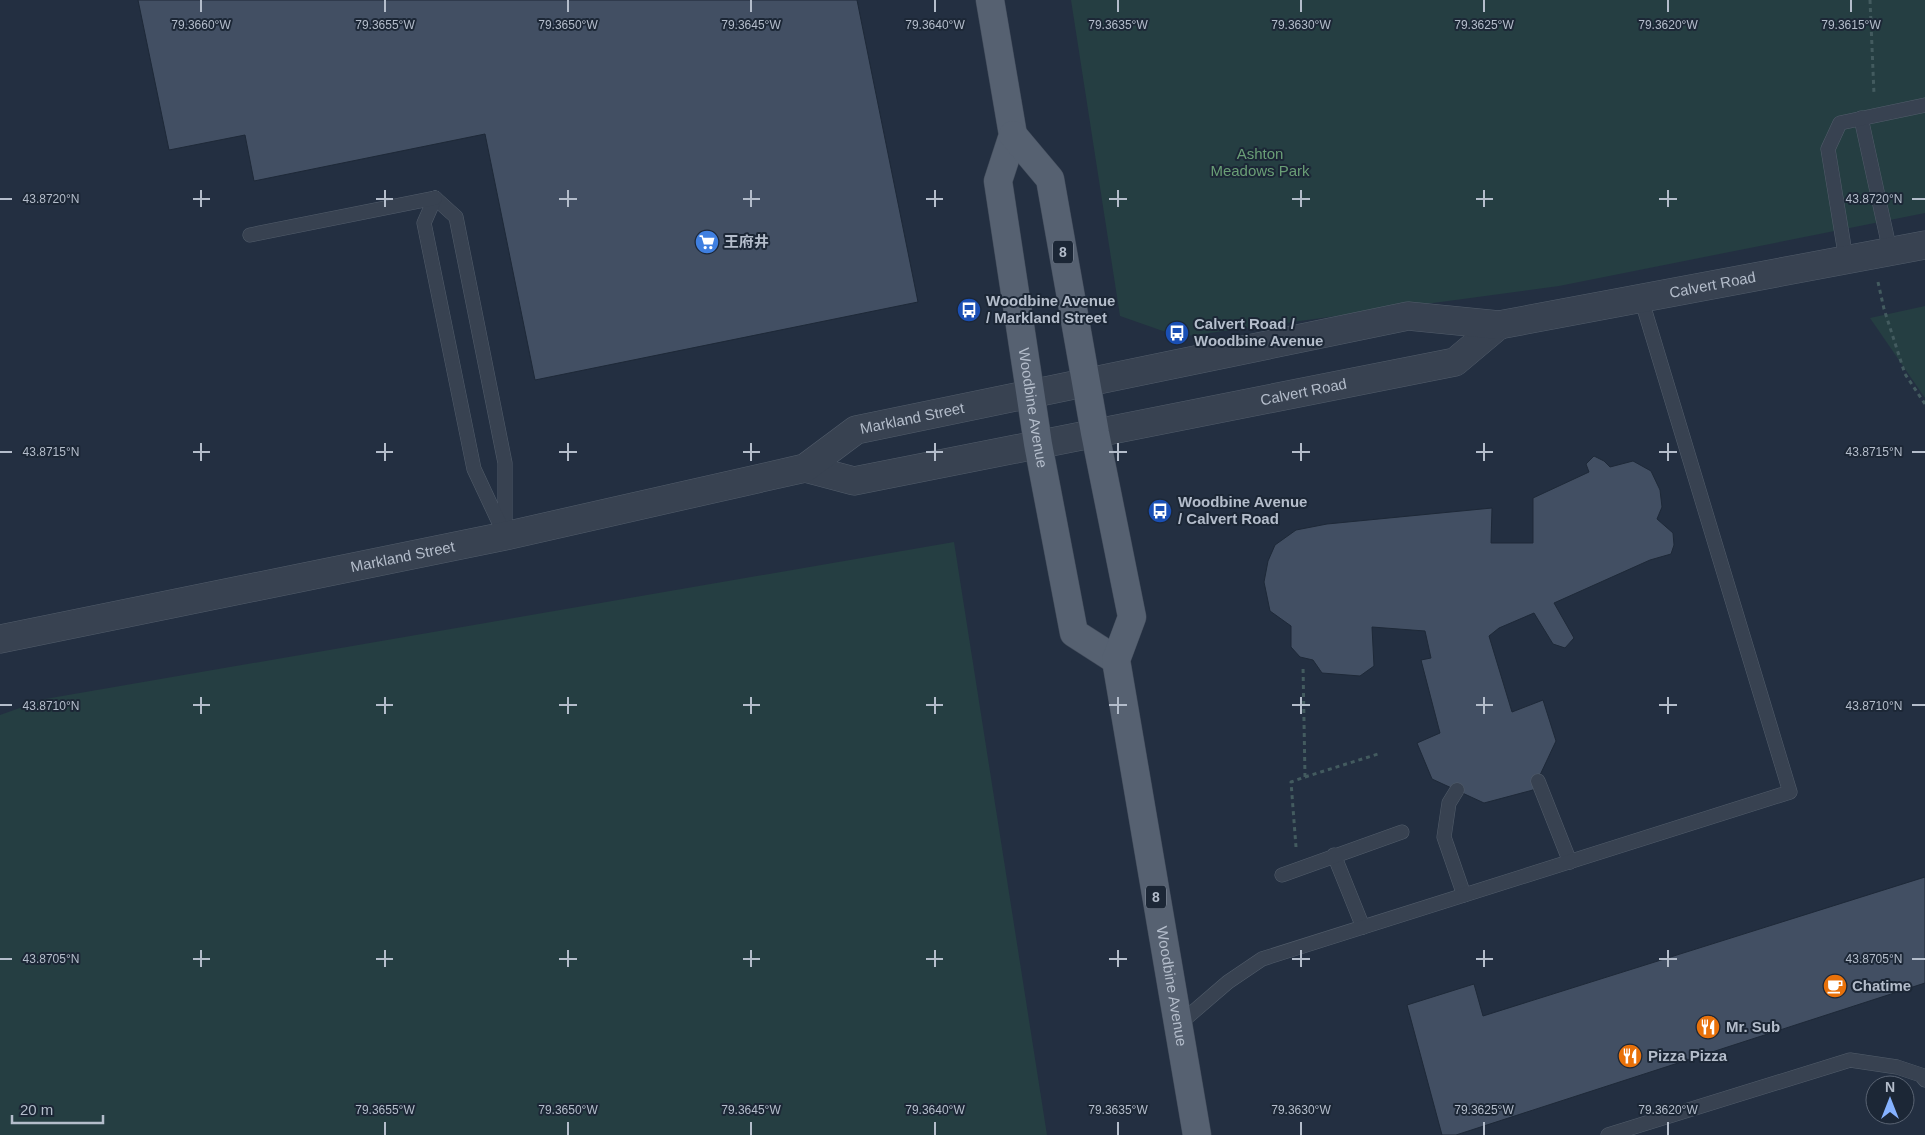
<svg xmlns="http://www.w3.org/2000/svg" width="1925" height="1135" font-family="Arial,'Noto Sans SC',sans-serif">
	<style>
		.green { fill: #253e42 }
		.building { fill: #424f63; stroke: #1e2938 }
		.lines { fill: none; stroke-linecap: round; stroke-linejoin: round }
		.service-casing { stroke: #525d6b; stroke-width: 15 }
		.tertiary-casing { stroke: #525d6b; stroke-width: 29 }
		.primary-casing { stroke: #414b5a; stroke-width: 29 }
		.path { stroke: #435b5f; stroke-width: 3; stroke-dasharray: 4 4; stroke-linecap: butt }
		.service { stroke: #384251; stroke-width: 14 }
		.tertiary { stroke: #384251; stroke-width: 28 }
		.primary { stroke: #566171; stroke-width: 28 }
		.ticks { fill: none; stroke: #b4bdcb; stroke-width: 2 }
		.labels { text-anchor: middle; stroke-width: 4; stroke-linejoin: round; paint-order: stroke }
		.shield { fill: #1c2736; stroke: #86909e; stroke-width: 1 }
		.shield-label { font-size: 14px; font-weight: bold; fill: #b4bdcb }
		.park-label { font-size: 15px; fill: #6a9e76; stroke: #1c2736 }
		.poi-label { font-size: 15px; font-weight: bold; fill: #b4bdcb; stroke: #1c2736; text-anchor: start }
		.street-label { font-size: 15px; fill: #b4bdcb; stroke: #1c2736 }
		.ticks-label { font-size: 12px; text-anchor: middle; fill: #b4bdcb; stroke: #1c2736; stroke-width: 4; stroke-linejoin: round; paint-order: stroke }
	</style>
	<rect width="100%" height="100%" fill="#232f41"/>
	<g class="green">
		<path d="M 1071,0 L 1925,0 L 1925,213 L 1559,286 L 1180,337 L 1120,316 Z"/>
		<path d="M 1925,306 L 1925,398 L 1870,318 Z"/>
		<path d="M 954,542 L 1047,1135 L 0,1135 L 0,715 L 45,699 Z"/>
	</g>
	<g class="building">
		<path d="M 138,0 L 857,0 L 918,302 L 535,380 L 485,134 L 254,181 L 245,135 L 169,150 Z"/>
		<path d="M 1594,456 L 1604,461 L 1610,467 L 1633,461 L 1651,471 L 1660,490 L 1662,507 L 1657,519 L 1673,533 L 1674,545 L 1671,554 L 1650,560 L 1554,603 L 1574,638 L 1565,648 L 1553,644 L 1534,613 L 1499,628 L 1489,636 L 1512,712 L 1543,700 L 1556,741 L 1533,790 L 1484,803 L 1432,779 L 1417,743 L 1440,733 L 1421,660 L 1431,658 L 1425,631 L 1372,627 L 1374,666 L 1360,676 L 1322,673 L 1313,660 L 1300,657 L 1291,647 L 1291,626 L 1270,611 L 1264,582 L 1268,561 L 1275,545 L 1296,530 L 1327,524 L 1492,508 L 1491,543 L 1533,543 L 1533,498 L 1589,472 L 1586,464 Z"/>
		<path d="M 1925,877 L 1925,983 L 1456,1135 L 1442,1135 L 1407,1005 L 1474,984 L 1483,1016 Z"/>
	</g>
	<g class="lines">
		<g class="service-casing">
			<g id="service">
				<path d="M 1861,118 L 1890,251"/>
				<path d="M 435,198 L 456,217 L 505,463 L 505,536"/>
				<path d="M 435,198 L 424,223 L 474,469 L 503,531"/>
				<path d="M 250,235 L 435,198"/>
				<path d="M 1846,259 L 1828,149 L 1840,123 L 1925,105"/>
				<path d="M 1538,781 L 1570,862"/>
				<path d="M 1457,790 L 1449,803 L 1444,837 L 1464,895"/>
				<path d="M 1334,855 L 1363,927"/>
				<path d="M 1282,875 L 1402,832"/>
				<path d="M 1178,1025 L 1228,982 L 1262,959 L 1790,792 L 1641,298"/>
				<path d="M 1608,1135 L 1850,1060 L 1897,1067 L 1921,1075 L 1925,1080"/>
			</g>
		</g>
		<g class="tertiary-casing">
			<g id="tertiary">
				<path id="s1" d="M 805,468 L 854,481 L 1455,362 L 1499,325"/>
				<path id="s2" d="M 0,639 L 505,536 L 805,468 L 856,430 L 1408,316 L 1499,325 L 1925,245"/>
			</g>
		</g>
		<g class="primary-casing">
			<g id="primary">
				<path id="s3" d="M 990,0 L 1013,135 L 998,181 L 1038,444 L 1074,633 L 1116,660"/>
				<path id="s4" d="M 1013,135 L 1050,179 L 1095,433 L 1132,617 L 1116,660 L 1197,1135"/>
			</g>
		</g>
		<g class="path">
			<path d="M 1870,0 L 1874,94"/>
			<path d="M 1878,282 L 1884,309 L 1905,374 L 1925,404"/>
			<path d="M 1305,777 L 1378,754"/>
			<path d="M 1296,847 L 1291,782 L 1305,777 L 1303,665"/>
		</g>
		<use href="#service" class="service"/>
		<use href="#tertiary" class="tertiary"/>
		<use href="#primary" class="primary"/>
	</g>
	<path class="ticks" d="M 201,0 L 201,12M 385,0 L 385,12M 568,0 L 568,12M 751,0 L 751,12M 935,0 L 935,12M 1118,0 L 1118,12M 1301,0 L 1301,12M 1484,0 L 1484,12M 1668,0 L 1668,12M 1851,0 L 1851,12M 201,190 L 201,207M 385,190 L 385,207M 568,190 L 568,207M 751,190 L 751,207M 935,190 L 935,207M 1118,190 L 1118,207M 1301,190 L 1301,207M 1484,190 L 1484,207M 1668,190 L 1668,207M 0,199 L 12,199M 193,199 L 210,199M 376,199 L 393,199M 559,199 L 577,199M 743,199 L 760,199M 926,199 L 943,199M 1109,199 L 1127,199M 1292,199 L 1310,199M 1476,199 L 1493,199M 1659,199 L 1677,199M 1912,199 L 1925,199M 201,443 L 201,461M 385,443 L 385,461M 568,443 L 568,461M 751,443 L 751,461M 935,443 L 935,461M 1118,443 L 1118,461M 1301,443 L 1301,461M 1484,443 L 1484,461M 1668,443 L 1668,461M 0,452 L 12,452M 193,452 L 210,452M 376,452 L 393,452M 559,452 L 577,452M 743,452 L 760,452M 926,452 L 943,452M 1109,452 L 1127,452M 1292,452 L 1310,452M 1476,452 L 1493,452M 1659,452 L 1677,452M 1912,452 L 1925,452M 201,697 L 201,714M 385,697 L 385,714M 568,697 L 568,714M 751,697 L 751,714M 935,697 L 935,714M 1118,697 L 1118,714M 1301,697 L 1301,714M 1484,697 L 1484,714M 1668,697 L 1668,714M 0,705 L 12,705M 193,705 L 210,705M 376,705 L 393,705M 559,705 L 577,705M 743,705 L 760,705M 926,705 L 943,705M 1109,705 L 1127,705M 1292,705 L 1310,705M 1476,705 L 1493,705M 1659,705 L 1677,705M 1912,705 L 1925,705M 201,950 L 201,967M 385,950 L 385,967M 568,950 L 568,967M 751,950 L 751,967M 935,950 L 935,967M 1118,950 L 1118,967M 1301,950 L 1301,967M 1484,950 L 1484,967M 1668,950 L 1668,967M 0,959 L 12,959M 193,959 L 210,959M 376,959 L 393,959M 559,959 L 577,959M 743,959 L 760,959M 926,959 L 943,959M 1109,959 L 1127,959M 1292,959 L 1310,959M 1476,959 L 1493,959M 1659,959 L 1677,959M 1912,959 L 1925,959M 385,1122 L 385,1135M 568,1122 L 568,1135M 751,1122 L 751,1135M 935,1122 L 935,1135M 1118,1122 L 1118,1135M 1301,1122 L 1301,1135M 1484,1122 L 1484,1135M 1668,1122 L 1668,1135"/>
	<defs>
		<g id="supermarket-disc" transform="scale(1.25)"><circle r="9.5" fill="#3f7fe0" stroke="#1c2736"/><path d="M-6-5.5h2.5l.6 2H6L4.5 2H-2.5L-4.4-4H-6ZM-1.5 3.2a1.3 1.3 0 1 0 .1 0ZM3 3.2a1.3 1.3 0 1 0 .1 0Z" fill="#fff"/></g>
		<g id="bus-disc" transform="scale(1.25)"><circle r="9.5" fill="#1a4fb4" stroke="#1c2736"/><path d="M-5-6H5V4H4V6H2V4H-2V6H-4V4H-5ZM-3.5-4V0h7V-4ZM-3.5 1.2v1.5H-2V1.2ZM2 1.2v1.5H3.5V1.2Z" fill="#fff"/></g>
		<g id="cafe-disc" transform="scale(1.25)"><circle r="9.5" fill="#e8710a" stroke="#1c2736"/><path d="M-5.5-4.5H6V0H3Q3 3.5 0 3.5H-2.5Q-5.5 3.5-5.5 0ZM3-3.2v2h1.7v-2ZM-6 4.5H4V6H-6Z" fill="#fff"/></g>
		<g id="restaurant-disc" transform="scale(1.25)"><circle r="9.5" fill="#e8710a" stroke="#1c2736"/><path d="M-5-6h1v4h1v-4h1v4h1v-4h1v5L-1.5 .5V6h-2V.5L-5-1ZM5-6V6H3V1.5H1.5Q1.5-4 5-6Z" fill="#fff"/></g>
	</defs>
	<g fill-rule="evenodd">
		<use href="#supermarket-disc" x="707" y="242"/>
		<use href="#bus-disc" x="969" y="310"/>
		<use href="#bus-disc" x="1177" y="333"/>
		<use href="#bus-disc" x="1160" y="511"/>
		<use href="#cafe-disc" x="1835" y="986"/>
		<use href="#restaurant-disc" x="1708" y="1027"/>
		<use href="#restaurant-disc" x="1630" y="1056"/>
	</g>
	<g class="labels">
		<g class="shield">
			<rect x="1053" y="240.5" width="20" height="23" rx="4"/>
			<rect x="1146" y="885.5" width="20" height="23" rx="4"/>
		</g>
		<g class="shield-label">
			<text x="1063" y="257">8</text>
			<text x="1156" y="902">8</text>
		</g>
		<g class="park-label">
			<text x="1260" y="159">Ashton<tspan x="1260" dy="17">Meadows Park</tspan></text>
		</g>
		<g class="poi-label">
			<text x="724" y="247">王府井</text>
			<text x="986" y="306">Woodbine Avenue<tspan x="986" dy="17">/ Markland Street</tspan></text>
			<text x="1194" y="329">Calvert Road /<tspan x="1194" dy="17">Woodbine Avenue</tspan></text>
			<text x="1178" y="507">Woodbine Avenue<tspan x="1178" dy="17">/ Calvert Road</tspan></text>
			<text x="1852" y="991">Chatime</text>
			<text x="1726" y="1032">Mr. Sub</text>
			<text x="1648" y="1061">Pizza Pizza</text>
		</g>
		<g class="street-label">
			<text dy="5" stroke="none"><textPath href="#s2" startOffset="1759">Calvert Road</textPath></text>
			<text dy="5" stroke="none"><textPath href="#s1" startOffset="509">Calvert Road</textPath></text>
			<text dy="5" stroke="none"><textPath href="#s3" startOffset="415">Woodbine Avenue</textPath></text>
			<text dy="5" stroke="none"><textPath href="#s2" startOffset="944">Markland Street</textPath></text>
			<text dy="5" stroke="none"><textPath href="#s2" startOffset="411">Markland Street</textPath></text>
			<text dy="5" stroke="none"><textPath href="#s4" startOffset="880">Woodbine Avenue</textPath></text>
		</g>
	</g>
	<g class="ticks-label">
		<text x="201" y="29">79.3660°W</text>
		<text x="385" y="29">79.3655°W</text>
		<text x="568" y="29">79.3650°W</text>
		<text x="751" y="29">79.3645°W</text>
		<text x="935" y="29">79.3640°W</text>
		<text x="1118" y="29">79.3635°W</text>
		<text x="1301" y="29">79.3630°W</text>
		<text x="1484" y="29">79.3625°W</text>
		<text x="1668" y="29">79.3620°W</text>
		<text x="1851" y="29">79.3615°W</text>
		<text x="51" y="203">43.8720°N</text>
		<text x="1874" y="203">43.8720°N</text>
		<text x="51" y="456">43.8715°N</text>
		<text x="1874" y="456">43.8715°N</text>
		<text x="51" y="710">43.8710°N</text>
		<text x="1874" y="710">43.8710°N</text>
		<text x="51" y="963">43.8705°N</text>
		<text x="1874" y="963">43.8705°N</text>
		<text x="385" y="1114">79.3655°W</text>
		<text x="568" y="1114">79.3650°W</text>
		<text x="751" y="1114">79.3645°W</text>
		<text x="935" y="1114">79.3640°W</text>
		<text x="1118" y="1114">79.3635°W</text>
		<text x="1301" y="1114">79.3630°W</text>
		<text x="1484" y="1114">79.3625°W</text>
		<text x="1668" y="1114">79.3620°W</text>
	</g>
	<g transform="translate(1890 1100)"><circle r="24" fill="#1c2736" stroke="#596372"/>
	<path d="M0-4L9 19L0 12L-9 19Z" fill="#86b2ff"/>
	<text y="-8" font-size="14" font-weight="bold" text-anchor="middle" fill="#b4bdcb">N</text>
	</g>
	<path d="M12 1115v8h91v-8" fill="none" stroke="#b4bdcb" stroke-width="2.5"/>
	<text x="20" y="1115" font-size="15" fill="#b4bdcb" stroke="#1c2736" stroke-width="4" paint-order="stroke">20 m</text>
</svg>
